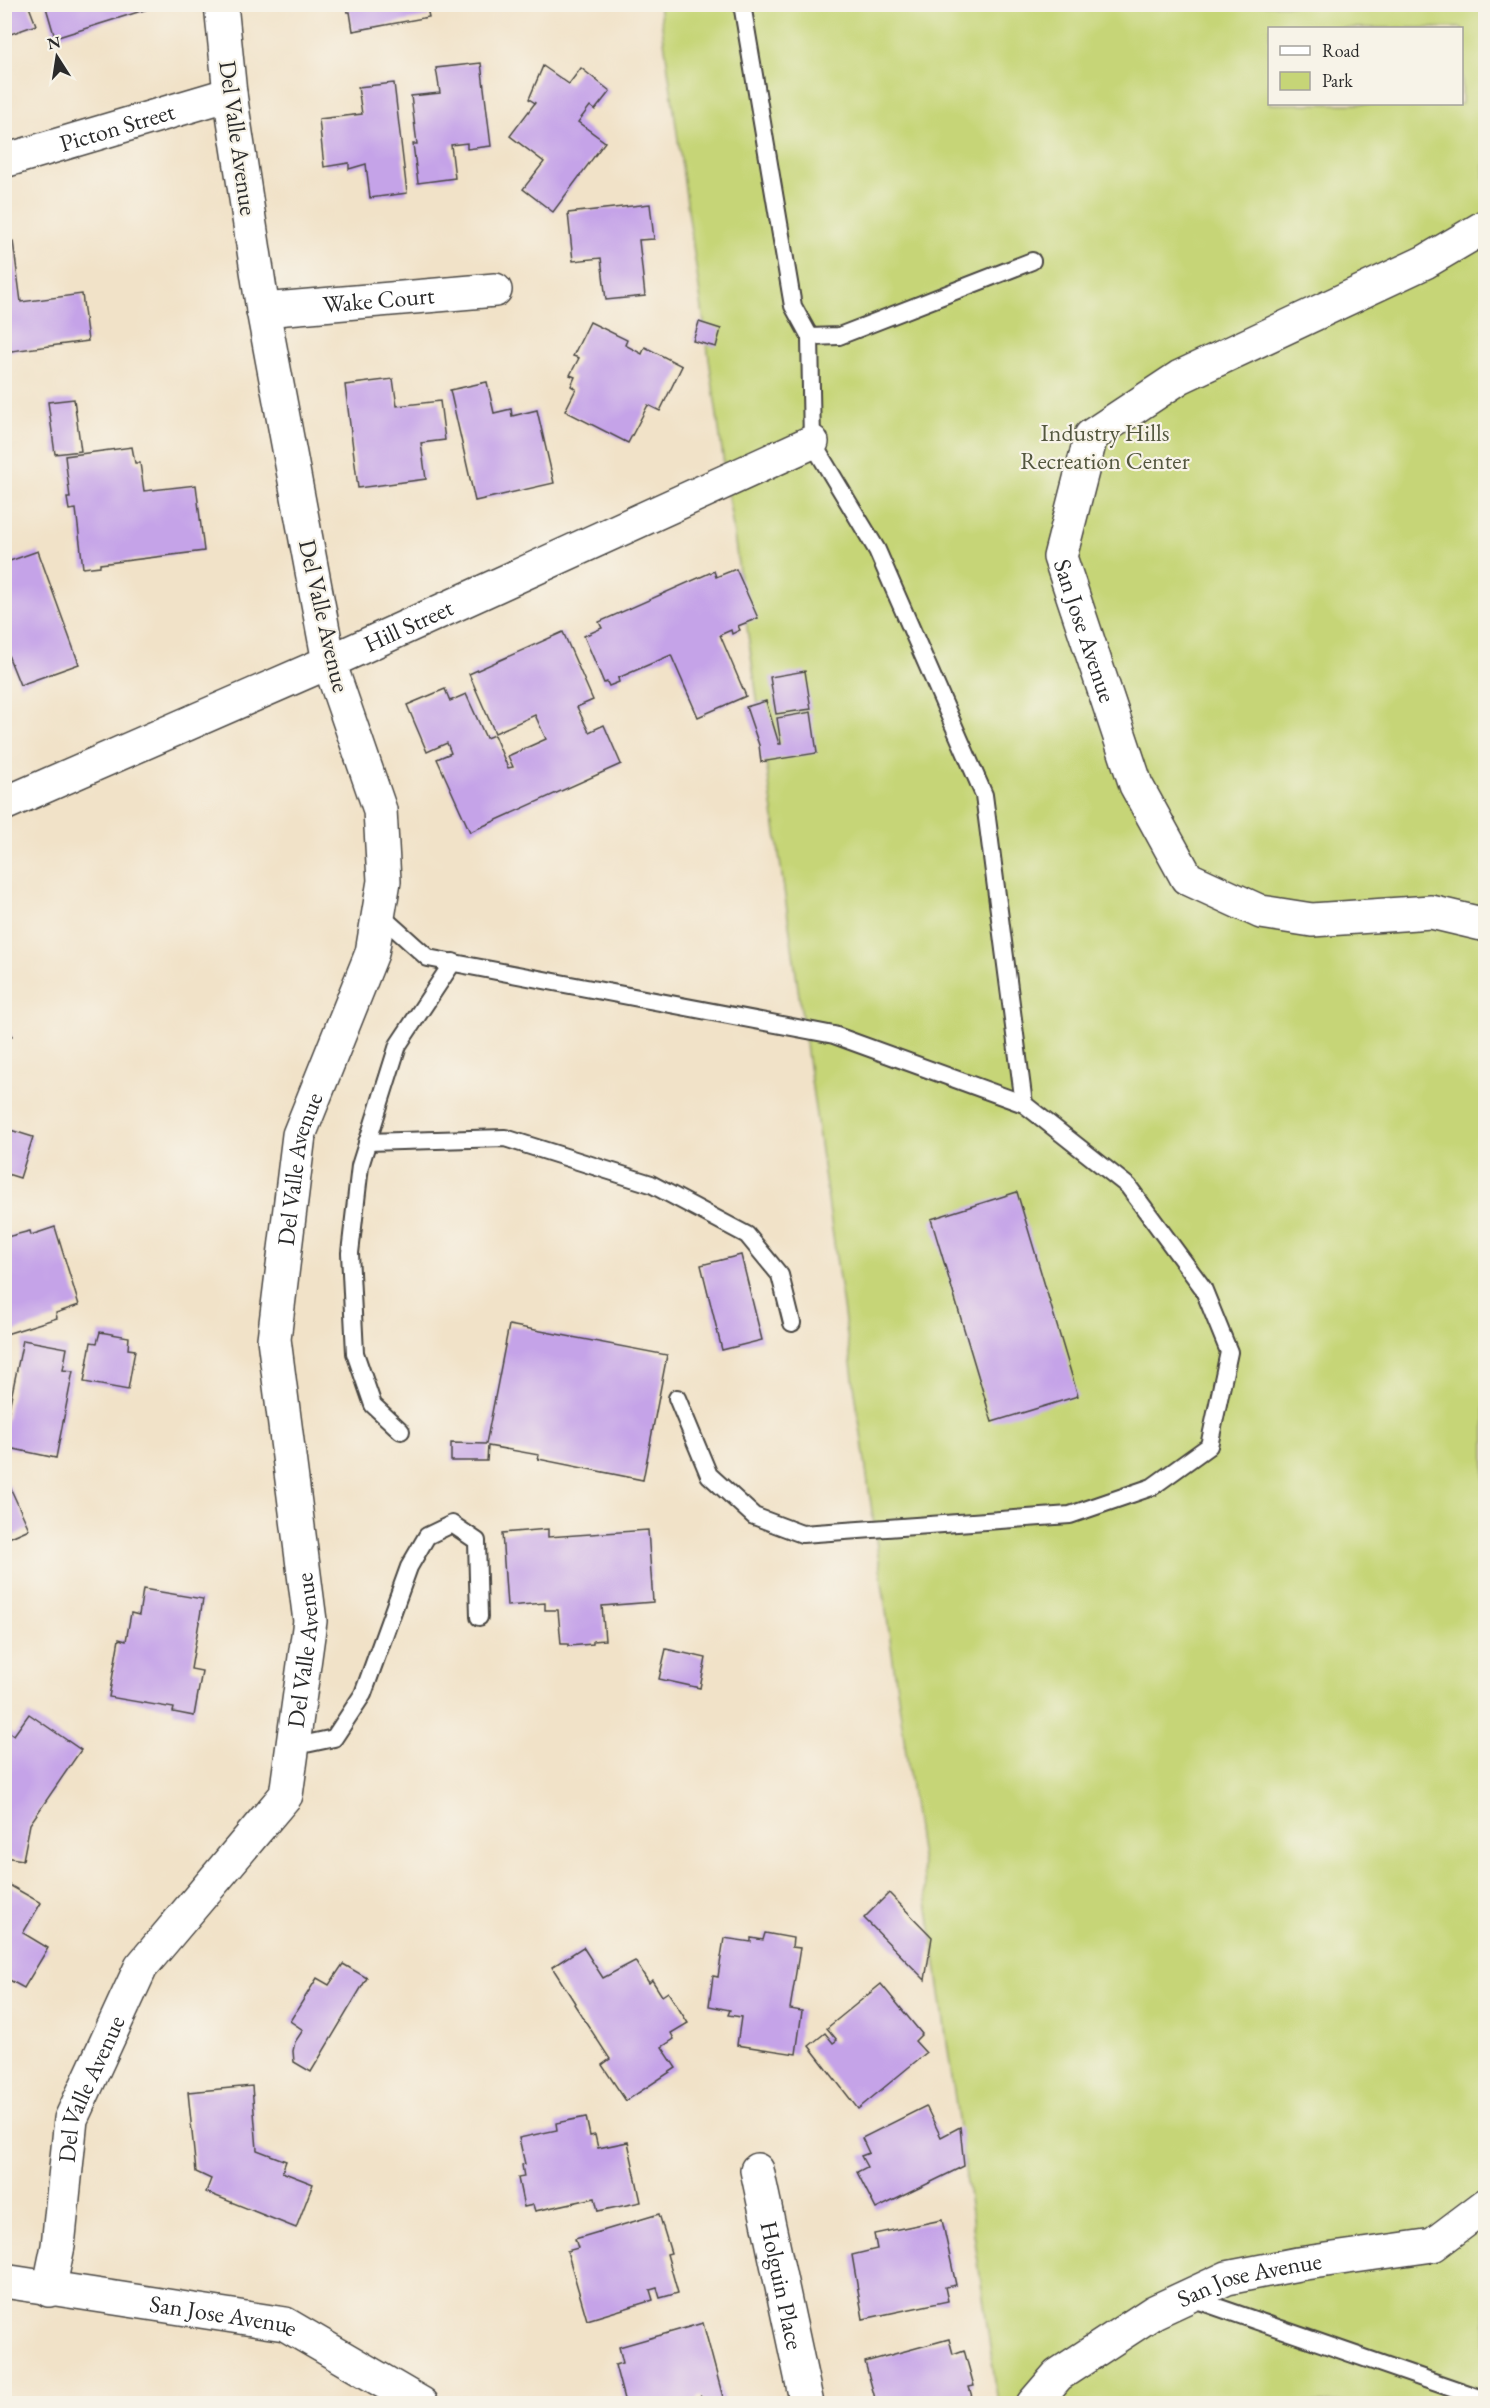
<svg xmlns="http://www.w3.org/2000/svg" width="1490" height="2408" font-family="'EB Garamond',serif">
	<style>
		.green { fill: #c6d577; stroke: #788051; stroke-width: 1.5; fill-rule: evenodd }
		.building { fill: #c5a3e8 }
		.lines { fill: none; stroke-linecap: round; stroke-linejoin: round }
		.service-casing { stroke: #494643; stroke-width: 20 }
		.minor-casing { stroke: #494643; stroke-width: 36 }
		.tertiary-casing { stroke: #494643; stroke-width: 36 }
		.service { stroke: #fff; stroke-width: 16 }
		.minor { stroke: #fff; stroke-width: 33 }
		.tertiary { stroke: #fff; stroke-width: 33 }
		.labels { text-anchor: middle; stroke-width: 4.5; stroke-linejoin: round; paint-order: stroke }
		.street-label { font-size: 24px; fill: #2b2b2b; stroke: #f7f3e8 }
		.park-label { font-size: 24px; fill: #52563e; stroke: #f7f3e8 }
	</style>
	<rect width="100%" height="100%" fill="#f7f3e8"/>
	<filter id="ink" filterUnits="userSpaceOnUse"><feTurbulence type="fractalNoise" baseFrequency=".0167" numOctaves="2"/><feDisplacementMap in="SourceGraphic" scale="12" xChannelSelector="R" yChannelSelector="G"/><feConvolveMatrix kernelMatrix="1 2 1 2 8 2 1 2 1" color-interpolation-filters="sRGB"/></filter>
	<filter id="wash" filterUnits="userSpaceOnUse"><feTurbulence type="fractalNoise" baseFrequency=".008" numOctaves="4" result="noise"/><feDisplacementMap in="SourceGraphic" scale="24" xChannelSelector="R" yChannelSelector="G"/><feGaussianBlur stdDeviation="1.35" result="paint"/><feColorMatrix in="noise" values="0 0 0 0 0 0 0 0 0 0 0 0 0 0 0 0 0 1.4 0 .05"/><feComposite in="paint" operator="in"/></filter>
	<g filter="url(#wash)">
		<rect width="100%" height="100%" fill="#f1e2c8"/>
		<path class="green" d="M 659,5 L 1485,5 L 1485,2403 L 998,2403 ZM 1270,28 L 1462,28 L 1462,104 L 1270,104 Z"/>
		<g id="blocks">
			<g class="building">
				<path d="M 4,4 L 28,4 L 36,25 L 8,35 L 4,32 Z"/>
				<path d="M 45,4 L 150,4 L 151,8 L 55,38 Z"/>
				<path d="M 345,4 L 426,4 L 429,17 L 353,31 L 350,12 L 347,12 Z"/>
				<path d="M 481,63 L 491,146 L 467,149 L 467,143 L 451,145 L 455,178 L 418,183 L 413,144 L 417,144 L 411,96 L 440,93 L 436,68 Z"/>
				<path d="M 543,66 L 569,84 L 581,68 L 610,91 L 595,110 L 590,106 L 578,122 L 605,142 L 553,212 L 523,189 L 544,162 L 510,136 L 535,103 L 529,99 Z"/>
				<path d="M 394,83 L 407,193 L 370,198 L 366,164 L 349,169 L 349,163 L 324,167 L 319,119 L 362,114 L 358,87 Z"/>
				<path d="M 650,204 L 654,239 L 639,240 L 645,296 L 606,300 L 601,258 L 573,261 L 568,213 Z"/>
				<path d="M 13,241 L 21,302 L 82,294 L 88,341 L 4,352 L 4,242 Z"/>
				<path d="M 590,322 L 627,340 L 625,345 L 642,354 L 645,347 L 682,366 L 660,411 L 648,405 L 628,443 L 565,411 L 576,389 L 571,386 L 575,377 L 570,375 L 579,358 L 573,356 Z"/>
				<path d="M 699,322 L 721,329 L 716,347 L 693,341 Z"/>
				<path d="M 393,379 L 397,406 L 440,401 L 445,440 L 421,443 L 426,479 L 358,488 L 345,385 Z"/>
				<path d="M 487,382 L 494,413 L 511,409 L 512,416 L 537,410 L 554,483 L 475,501 L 450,390 Z"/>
				<path d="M 74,399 L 81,451 L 55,454 L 48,402 Z"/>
				<path d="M 132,447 L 135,463 L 140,463 L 144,491 L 196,485 L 204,551 L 100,564 L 100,566 L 83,568 L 76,509 L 69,510 L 67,498 L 70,498 L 65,456 Z"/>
				<path d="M 38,551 L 79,664 L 20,685 L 4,645 L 4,563 Z"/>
				<path d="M 736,569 L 758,618 L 738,626 L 740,630 L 732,634 L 731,630 L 720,635 L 746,696 L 698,717 L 671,655 L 618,678 L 619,682 L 609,686 L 607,682 L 604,683 L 584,636 L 602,628 L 599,622 L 714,571 L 716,577 Z"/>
				<path d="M 563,632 L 593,700 L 577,707 L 589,732 L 604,725 L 621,764 L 470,832 L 437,759 L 451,753 L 447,743 L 427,752 L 407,705 L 445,689 L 450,701 L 466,694 L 486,738 L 494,735 L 508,768 L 513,767 L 508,756 L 546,739 L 535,715 L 495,733 L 469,674 Z"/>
				<path d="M 805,671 L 811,709 L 776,714 L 770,677 Z"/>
				<path d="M 766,701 L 779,744 L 781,744 L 777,718 L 811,712 L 817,753 L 761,762 L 759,745 L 746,707 Z"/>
				<path d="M 4,1019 L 12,1036 L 4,1040 Z"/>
				<path d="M 4,1128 L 33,1137 L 20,1178 L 4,1173 Z"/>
				<path d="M 1017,1192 L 1078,1396 L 992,1422 L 931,1219 Z"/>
				<path d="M 55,1227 L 79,1305 L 56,1313 L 57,1318 L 6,1334 L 4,1328 L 4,1232 L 7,1237 L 30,1231 L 31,1235 Z"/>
				<path d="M 741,1255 L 762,1340 L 722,1350 L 701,1265 Z"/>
				<path d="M 509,1325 L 667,1355 L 643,1480 L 538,1459 L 539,1455 L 488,1446 L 487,1461 L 451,1461 L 451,1443 L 486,1444 Z"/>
				<path d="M 100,1332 L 129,1337 L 128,1349 L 135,1350 L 128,1390 L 84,1382 L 91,1342 L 97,1343 Z"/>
				<path d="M 23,1340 L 67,1348 L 63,1370 L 73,1371 L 56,1458 L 4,1447 L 4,1432 Z"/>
				<path d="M 9,1485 L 29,1529 L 4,1540 L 4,1487 Z"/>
				<path d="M 548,1529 L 548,1537 L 648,1530 L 653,1602 L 602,1606 L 605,1640 L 593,1641 L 593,1644 L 568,1646 L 568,1644 L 561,1644 L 558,1610 L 545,1610 L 545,1603 L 507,1606 L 502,1533 Z"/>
				<path d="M 143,1589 L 203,1599 L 191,1669 L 202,1671 L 194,1716 L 173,1712 L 174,1708 L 109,1697 L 119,1639 L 126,1641 L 131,1613 L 139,1615 Z"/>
				<path d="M 666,1649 L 706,1658 L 700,1688 L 659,1679 Z"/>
				<path d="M 29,1714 L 81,1750 L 30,1824 L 23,1860 L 4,1857 L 4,1729 L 14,1735 Z"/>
				<path d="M 4,1882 L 41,1903 L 23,1933 L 48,1948 L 24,1988 L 4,1977 Z"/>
				<path d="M 889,1893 L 932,1937 L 925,1980 L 864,1918 Z"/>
				<path d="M 765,1933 L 793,1938 L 792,1947 L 800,1948 L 790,2009 L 802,2011 L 796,2054 L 737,2045 L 741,2017 L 728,2015 L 730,2010 L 709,2006 L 713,1976 L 718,1977 L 724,1938 L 751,1942 L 751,1938 L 763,1940 Z"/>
				<path d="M 583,1947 L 603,1978 L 635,1961 L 649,1983 L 652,1980 L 662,1996 L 668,1992 L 688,2023 L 671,2033 L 674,2039 L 662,2047 L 676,2068 L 626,2101 L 602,2065 L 610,2059 L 574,2004 L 575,2003 L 552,1967 Z"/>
				<path d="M 343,1964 L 367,1978 L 311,2072 L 294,2062 L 293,2051 L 295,2042 L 303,2030 L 290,2021 L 317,1978 L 329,1985 Z"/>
				<path d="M 881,1984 L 922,2034 L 915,2041 L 926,2053 L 858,2109 L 809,2046 L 825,2033 L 833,2043 L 837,2040 L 827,2028 Z"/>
				<path d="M 252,2086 L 257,2150 L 286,2161 L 282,2172 L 313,2184 L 296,2228 L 206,2192 L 211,2179 L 196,2172 L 188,2092 Z"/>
				<path d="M 926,2106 L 941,2137 L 960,2127 L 964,2166 L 876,2209 L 857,2172 L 867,2167 L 861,2156 L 869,2153 L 862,2138 Z"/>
				<path d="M 586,2117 L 590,2136 L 595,2135 L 598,2148 L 628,2142 L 641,2202 L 598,2211 L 595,2198 L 535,2211 L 533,2205 L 524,2207 L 518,2178 L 524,2177 L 522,2165 L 525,2164 L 519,2138 L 557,2130 L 556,2123 Z"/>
				<path d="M 659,2214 L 671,2253 L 667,2254 L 678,2293 L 660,2298 L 657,2288 L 650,2290 L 653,2300 L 587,2320 L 567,2251 L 578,2248 L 575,2239 Z"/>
				<path d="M 942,2220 L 956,2285 L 945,2287 L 948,2301 L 863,2319 L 852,2255 L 877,2249 L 874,2234 Z"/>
				<path d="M 703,2323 L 724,2401 L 704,2403 L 701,2396 L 696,2398 L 697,2403 L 625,2403 L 615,2365 L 623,2363 L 619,2347 Z"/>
				<path d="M 949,2339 L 953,2354 L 964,2350 L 974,2386 L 969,2387 L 974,2403 L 876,2402 L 865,2362 Z"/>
			</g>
		</g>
	</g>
	<g filter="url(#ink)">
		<use href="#blocks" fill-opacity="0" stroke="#494643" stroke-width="1.5"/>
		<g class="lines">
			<g class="service-casing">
				<g id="service">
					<path d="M 742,4 L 793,306 L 810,337 L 839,336 L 1032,261"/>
					<path d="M 810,337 L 812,442 L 877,550 L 984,795 L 1024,1104"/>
					<path d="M 379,914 L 428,958 L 834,1035 L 1024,1104 L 1128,1186 L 1203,1288 L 1229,1352 L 1209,1446 L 1152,1487 L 1070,1515 L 802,1534 L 754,1516 L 709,1475 L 677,1398"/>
					<path d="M 367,1142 L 505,1138 L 651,1184 L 747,1235 L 780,1275 L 792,1323"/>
					<path d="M 401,1431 L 373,1405 L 355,1353 L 350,1253 L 360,1166 L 398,1045 L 453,962"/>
					<path d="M 292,1747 L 334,1738 L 363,1694 L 409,1567 L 427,1536 L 452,1524 L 477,1541 L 479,1617"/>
					<path d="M 1188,2297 L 1486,2400"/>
				</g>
			</g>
			<g class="minor-casing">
				<g id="minor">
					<path id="s1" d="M 4,161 L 230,94"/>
					<path id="s2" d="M 1486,226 L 1425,262 L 1180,377 L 1091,436 L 1060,557 L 1136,785 L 1187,878 L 1261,912 L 1312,920 L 1431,912 L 1486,925"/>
					<path id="s3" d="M 263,310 L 495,290"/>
					<path id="s4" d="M 4,804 L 329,662 L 812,442"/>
					<path id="s5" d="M 757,2170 L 807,2404"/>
					<path id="s6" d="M 4,2281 L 285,2324 L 422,2404"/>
					<path id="s7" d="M 1033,2404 L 1058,2375 L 1154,2312 L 1227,2278 L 1298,2264 L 1433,2245 L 1486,2205"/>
				</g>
			</g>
			<g class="tertiary-casing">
				<g id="tertiary">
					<path id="s8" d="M 49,2290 L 58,2246 L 71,2119 L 141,1967 L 286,1795 L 310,1621 L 274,1339 L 299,1135 L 372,953 L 384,881 L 380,810 L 329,662 L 263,310 L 230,94 L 221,4"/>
				</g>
			</g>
			<use href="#service" class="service"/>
			<use href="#minor" class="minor"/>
			<use href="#tertiary" class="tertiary"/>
		</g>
	</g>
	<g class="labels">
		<g class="street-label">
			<text dy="8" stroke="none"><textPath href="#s1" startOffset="118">Picton Street</textPath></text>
			<text transform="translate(238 138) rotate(82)" y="8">Del Valle Avenue</text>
			<text dy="8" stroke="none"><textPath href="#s3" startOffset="116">Wake Court</textPath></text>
			<text transform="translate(324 616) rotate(77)" y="8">Del Valle Avenue</text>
			<text dy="8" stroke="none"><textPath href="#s4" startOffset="442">Hill Street</textPath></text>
			<text dy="8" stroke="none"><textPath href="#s2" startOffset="651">San Jose Avenue</textPath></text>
			<text dy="8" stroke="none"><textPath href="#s8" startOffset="1197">Del Valle Avenue</textPath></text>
			<text dy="8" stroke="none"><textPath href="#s8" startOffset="711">Del Valle Avenue</textPath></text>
			<text dy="8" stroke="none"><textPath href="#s8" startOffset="207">Del Valle Avenue</textPath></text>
			<text dy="8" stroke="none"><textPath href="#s7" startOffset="255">San Jose Avenue</textPath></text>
			<text dy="8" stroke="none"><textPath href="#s5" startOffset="118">Holguin Place</textPath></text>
			<text dy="8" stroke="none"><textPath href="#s6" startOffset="222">San Jose Avenue</textPath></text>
		</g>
		<g class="park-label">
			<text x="1105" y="441">Industry Hills<tspan x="1105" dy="28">Recreation Center</tspan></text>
		</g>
	</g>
	<rect width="1490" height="2408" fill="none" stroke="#f7f3e8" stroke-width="24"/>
	<rect x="1268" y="27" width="195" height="78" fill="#f7f3e8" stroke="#a5a39c" stroke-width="1.5"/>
	<rect x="1280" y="46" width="30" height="9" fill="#ffffff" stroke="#a5a39c" stroke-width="1.5"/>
	<text x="1322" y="57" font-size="18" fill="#2b2b2b">Road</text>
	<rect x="1280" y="72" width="30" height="18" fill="#c6d577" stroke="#a5a39c" stroke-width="1.5"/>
	<text x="1322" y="87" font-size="18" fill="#2b2b2b">Park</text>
	<g transform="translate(57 57) rotate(348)" stroke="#f7f3e8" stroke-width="4.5" paint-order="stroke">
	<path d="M0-4.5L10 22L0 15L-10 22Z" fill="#2b2b2b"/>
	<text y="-9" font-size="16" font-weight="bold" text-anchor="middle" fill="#2b2b2b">N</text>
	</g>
</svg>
